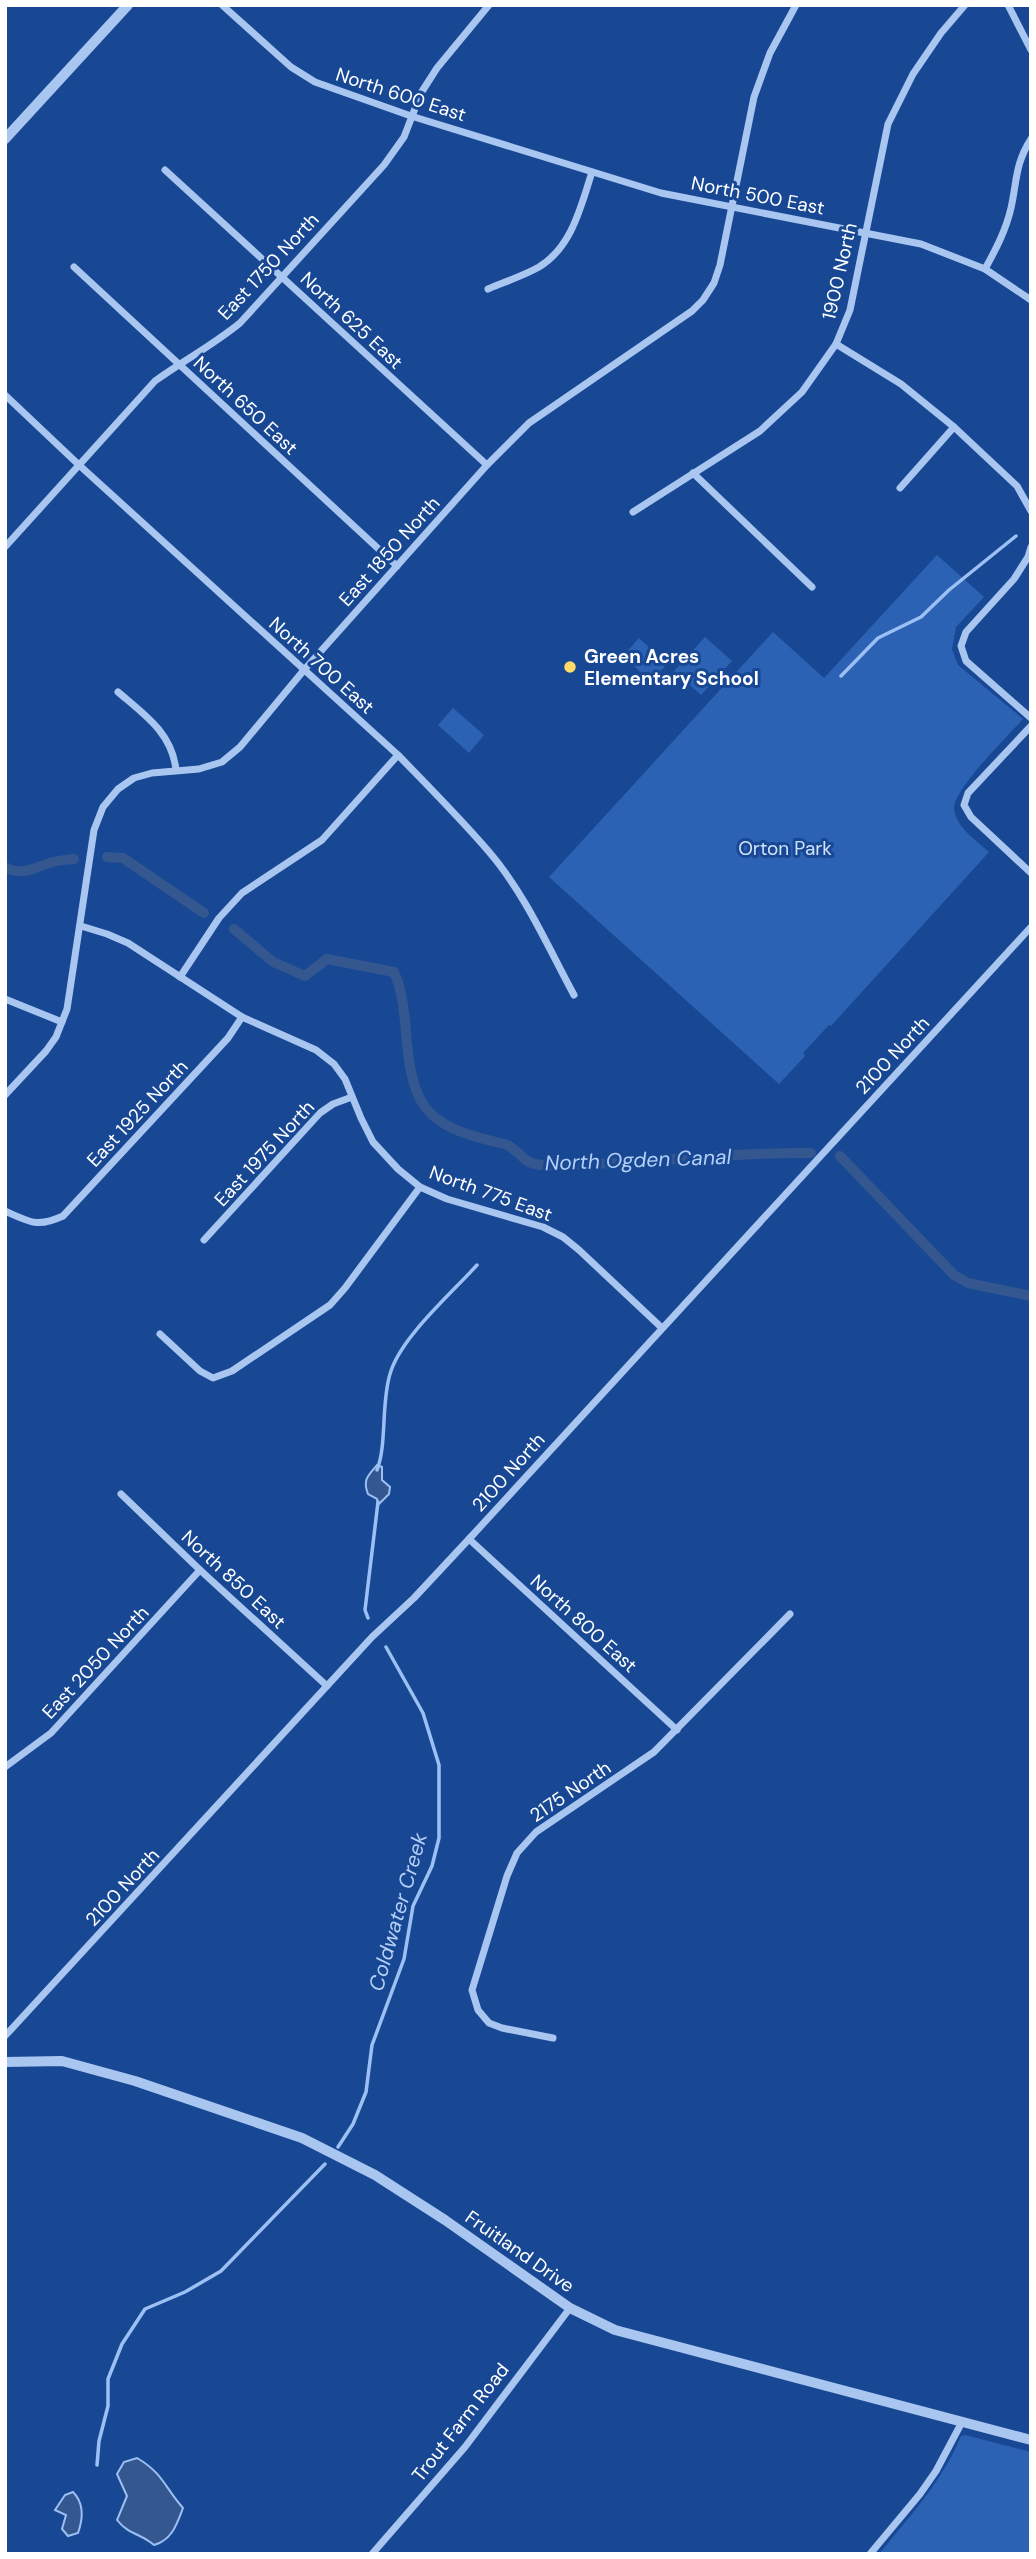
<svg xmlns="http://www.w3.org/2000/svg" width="1036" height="2559" font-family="'DM Sans',sans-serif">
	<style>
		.green { fill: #2c62b3 }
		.water { fill: #34578f; stroke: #9cc0f3; stroke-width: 2 }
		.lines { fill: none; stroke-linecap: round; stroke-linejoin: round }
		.stream { stroke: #9cc0f3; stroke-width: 3.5 }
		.canal { stroke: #34578f; stroke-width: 10 }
		.minor { stroke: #a9c6f0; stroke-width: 7 }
		.tertiary { stroke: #a9c6f0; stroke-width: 10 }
		.poi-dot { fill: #ffdb68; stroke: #184894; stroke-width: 2.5 }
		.labels { text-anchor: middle; stroke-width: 6; stroke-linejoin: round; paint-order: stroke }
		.street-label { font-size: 19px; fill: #fff; stroke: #184894 }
		.poi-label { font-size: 19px; font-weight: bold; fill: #fff; stroke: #184894; text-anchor: start }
		.park-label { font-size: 19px; fill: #d0e2fb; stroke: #184894 }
		.water-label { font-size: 21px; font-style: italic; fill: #b5d0f7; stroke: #184894 }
	</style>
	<rect width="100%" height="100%" fill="#184894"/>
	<g class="green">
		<path d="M 937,555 L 984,597 L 956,627 L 952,649 L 958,665 L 1023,719 C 1008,736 952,790 954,810 C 957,828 977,841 989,852 L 831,1026 L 829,1025 L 803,1053 L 805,1056 L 779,1084 L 549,877 L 773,632 L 824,678 Z"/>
		<path d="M 705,637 L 732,661 L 701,695 L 674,671 Z"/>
		<path d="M 639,638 L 667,664 L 651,682 L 623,656 Z"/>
		<path d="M 453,708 L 484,735 L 469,753 L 438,725 Z"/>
		<path d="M 965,2435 L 1031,2452 L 1031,2554 L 879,2554 C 910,2516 942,2482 961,2436 Z"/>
	</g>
	<g class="water">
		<path d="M 377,1465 L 382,1467 L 382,1480 L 390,1487 L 389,1494 L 378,1505 L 377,1499 L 368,1494 C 362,1479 369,1475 377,1465 Z"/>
		<path d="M 137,2458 C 163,2473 165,2488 183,2508 C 177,2524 172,2540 154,2545 C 140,2533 129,2535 117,2520 L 127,2496 L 117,2474 L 124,2462 Z"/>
		<path d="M 73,2492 C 84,2503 83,2519 78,2533 L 68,2536 L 62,2529 L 66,2515 L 55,2510 L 65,2495 Z"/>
	</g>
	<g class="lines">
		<g class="stream">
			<path d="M 841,676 L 878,638 L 921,617 L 949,590 L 1016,536"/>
			<path d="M 377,1470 C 387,1445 381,1403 390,1374 C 400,1338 451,1294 477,1265"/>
			<path d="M 368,1618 L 365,1610 L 378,1502"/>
			<path d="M 338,2147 L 353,2124 L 366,2092 L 372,2045 L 404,1959 L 413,1906 L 432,1866 L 439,1838 L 439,1765 L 423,1713 L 386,1647"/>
			<path d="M 97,2465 L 99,2441 L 108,2406 L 108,2379 L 122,2344 L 145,2309 L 185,2292 L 221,2271 L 325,2164"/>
		</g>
		<g class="canal">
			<path d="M 107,857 L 123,858 L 204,913"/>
			<path d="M 5,867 C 21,877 35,867 50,863 C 58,860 66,860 74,859"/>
			<path d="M 234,929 L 273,962 L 305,976 L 327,959 L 394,972 C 411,1010 401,1057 419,1097 C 434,1129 473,1136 504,1144 C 516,1147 523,1162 535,1164 C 556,1168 587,1164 609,1163 C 677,1160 744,1152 811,1153"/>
			<path d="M 840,1156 L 954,1275 L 968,1283 L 1031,1296"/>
		</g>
		<g class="minor">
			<path d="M 222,5 L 291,67 L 315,82 L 411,116 L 661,193 L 921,244 L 985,269 L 1031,300"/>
			<path d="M 1008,5 L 1031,50"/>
			<path d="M 165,170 L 487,465"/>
			<path d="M 74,267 L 397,566"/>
			<path d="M 985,269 C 996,249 1006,230 1011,208 C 1017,181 1015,164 1031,139"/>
			<path d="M 488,289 C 504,282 523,276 539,267 C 572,247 581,206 592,172"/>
			<path d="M 836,344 L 901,384 L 954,427 L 1017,486 L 1031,511"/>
			<path d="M 5,395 L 79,465 L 398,755 C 429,787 461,819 490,853 C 525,894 548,947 574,995"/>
			<path d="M 693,473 L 812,587"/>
			<path d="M 900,488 L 954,427"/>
			<path d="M 633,512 L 760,431 L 802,392 L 836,344 L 850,310 L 888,124 L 913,74 L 941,33 L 965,5"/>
			<path d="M 5,547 L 155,381 C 183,361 213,345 240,323 L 384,165 L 404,137 L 421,93 L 437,68 L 489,5"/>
			<path d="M 1031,547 L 1028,557 L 1014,579 L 966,632 L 961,646 L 966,661 L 1031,718"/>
			<path d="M 118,692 C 145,715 172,733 176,770"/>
			<path d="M 1031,726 L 968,793 L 964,805 L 971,817 L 1031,873"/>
			<path d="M 81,926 L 107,934 L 128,943 L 242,1017 L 316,1050 L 334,1064 L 345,1079 L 361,1118 L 373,1142 L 398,1169 L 420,1187 L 447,1199 L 543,1227 L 563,1237 L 579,1250 L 662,1328"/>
			<path d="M 180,977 L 219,918 L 242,893 L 322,840 L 398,755"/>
			<path d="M 5,999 L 62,1022"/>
			<path d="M 5,1095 L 46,1051 L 56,1037 L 67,1009 L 94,830 L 103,807 L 118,789 L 134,778 L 152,773 L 199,769 L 222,762 L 240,747 L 304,670 L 487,465 L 529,423 L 692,311 L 703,300 L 714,283 L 720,265 L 754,97 L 770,53 L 796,5"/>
			<path d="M 5,1211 C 30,1222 37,1228 63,1216 L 228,1038 L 242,1017"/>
			<path d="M 204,1240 L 320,1113 L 333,1104 L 352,1097"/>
			<path d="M 160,1334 L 200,1371 L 213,1378 L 232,1371 L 330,1305 L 345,1288 L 420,1187"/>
			<path d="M 121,1494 L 200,1570 L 327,1686"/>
			<path d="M 469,1539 L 677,1730"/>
			<path d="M 5,1767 L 51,1733 L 200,1570"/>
			<path d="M 5,2036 L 372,1637 L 414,1598 L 469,1539 L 1031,927"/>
			<path d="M 553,2038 L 502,2028 L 489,2023 L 478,2010 L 472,1990 L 507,1876 L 517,1853 L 536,1832 L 654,1752 L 790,1614"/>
			<path d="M 372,2554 L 465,2447 L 570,2308"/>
			<path d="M 870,2554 L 920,2494 L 936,2471 L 962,2422"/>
		</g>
		<g class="tertiary">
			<path d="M 5,139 L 128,5"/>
			<path d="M 5,2062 L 62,2061 L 135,2081 L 302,2138 L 375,2175 L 445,2220 L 570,2308 L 615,2330 L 1031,2440"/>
		</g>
	</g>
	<circle class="poi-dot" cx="570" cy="667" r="7"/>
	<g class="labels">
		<g class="street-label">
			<text transform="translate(401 94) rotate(18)" y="7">North 600 East</text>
			<text transform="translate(758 195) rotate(11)" y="7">North 500 East</text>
			<text transform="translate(268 266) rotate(-47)" y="7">East 1750 North</text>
			<text transform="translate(839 271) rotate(-77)" y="7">1900 North</text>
			<text transform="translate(352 320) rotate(43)" y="7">North 625 East</text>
			<text transform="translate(246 405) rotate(43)" y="7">North 650 East</text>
			<text transform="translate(389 551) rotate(-48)" y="7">East 1850 North</text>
			<text transform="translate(322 665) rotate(42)" y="7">North 700 East</text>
			<text transform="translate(892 1055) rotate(-47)" y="7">2100 North</text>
			<text transform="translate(137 1113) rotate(-47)" y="7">East 1925 North</text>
			<text transform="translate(264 1153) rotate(-47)" y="7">East 1975 North</text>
			<text transform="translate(491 1193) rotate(20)" y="7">North 775 East</text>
			<text transform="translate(508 1472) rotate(-48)" y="7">2100 North</text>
			<text transform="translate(234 1579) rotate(43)" y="7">North 850 East</text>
			<text transform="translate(584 1623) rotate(42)" y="7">North 800 East</text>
			<text transform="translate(95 1662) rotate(-47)" y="7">East 2050 North</text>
			<text transform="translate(570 1791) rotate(-34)" y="7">2175 North</text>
			<text transform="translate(122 1887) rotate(-47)" y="7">2100 North</text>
			<text transform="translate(520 2251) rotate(35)" y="7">Fruitland Drive</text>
			<text transform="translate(460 2422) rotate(-52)" y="7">Trout Farm Road</text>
		</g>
		<g class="poi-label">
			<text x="584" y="663">Green Acres<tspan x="584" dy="22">Elementary School</tspan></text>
		</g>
		<g class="park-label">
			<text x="785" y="855">Orton Park</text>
		</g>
		<g class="water-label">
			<text transform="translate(638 1160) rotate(-2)" y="7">North Ogden Canal</text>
			<text transform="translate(398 1912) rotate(-74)" y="7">Coldwater Creek</text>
		</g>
	</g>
	<rect width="1036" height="2559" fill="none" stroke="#ffffff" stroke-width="14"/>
</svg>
